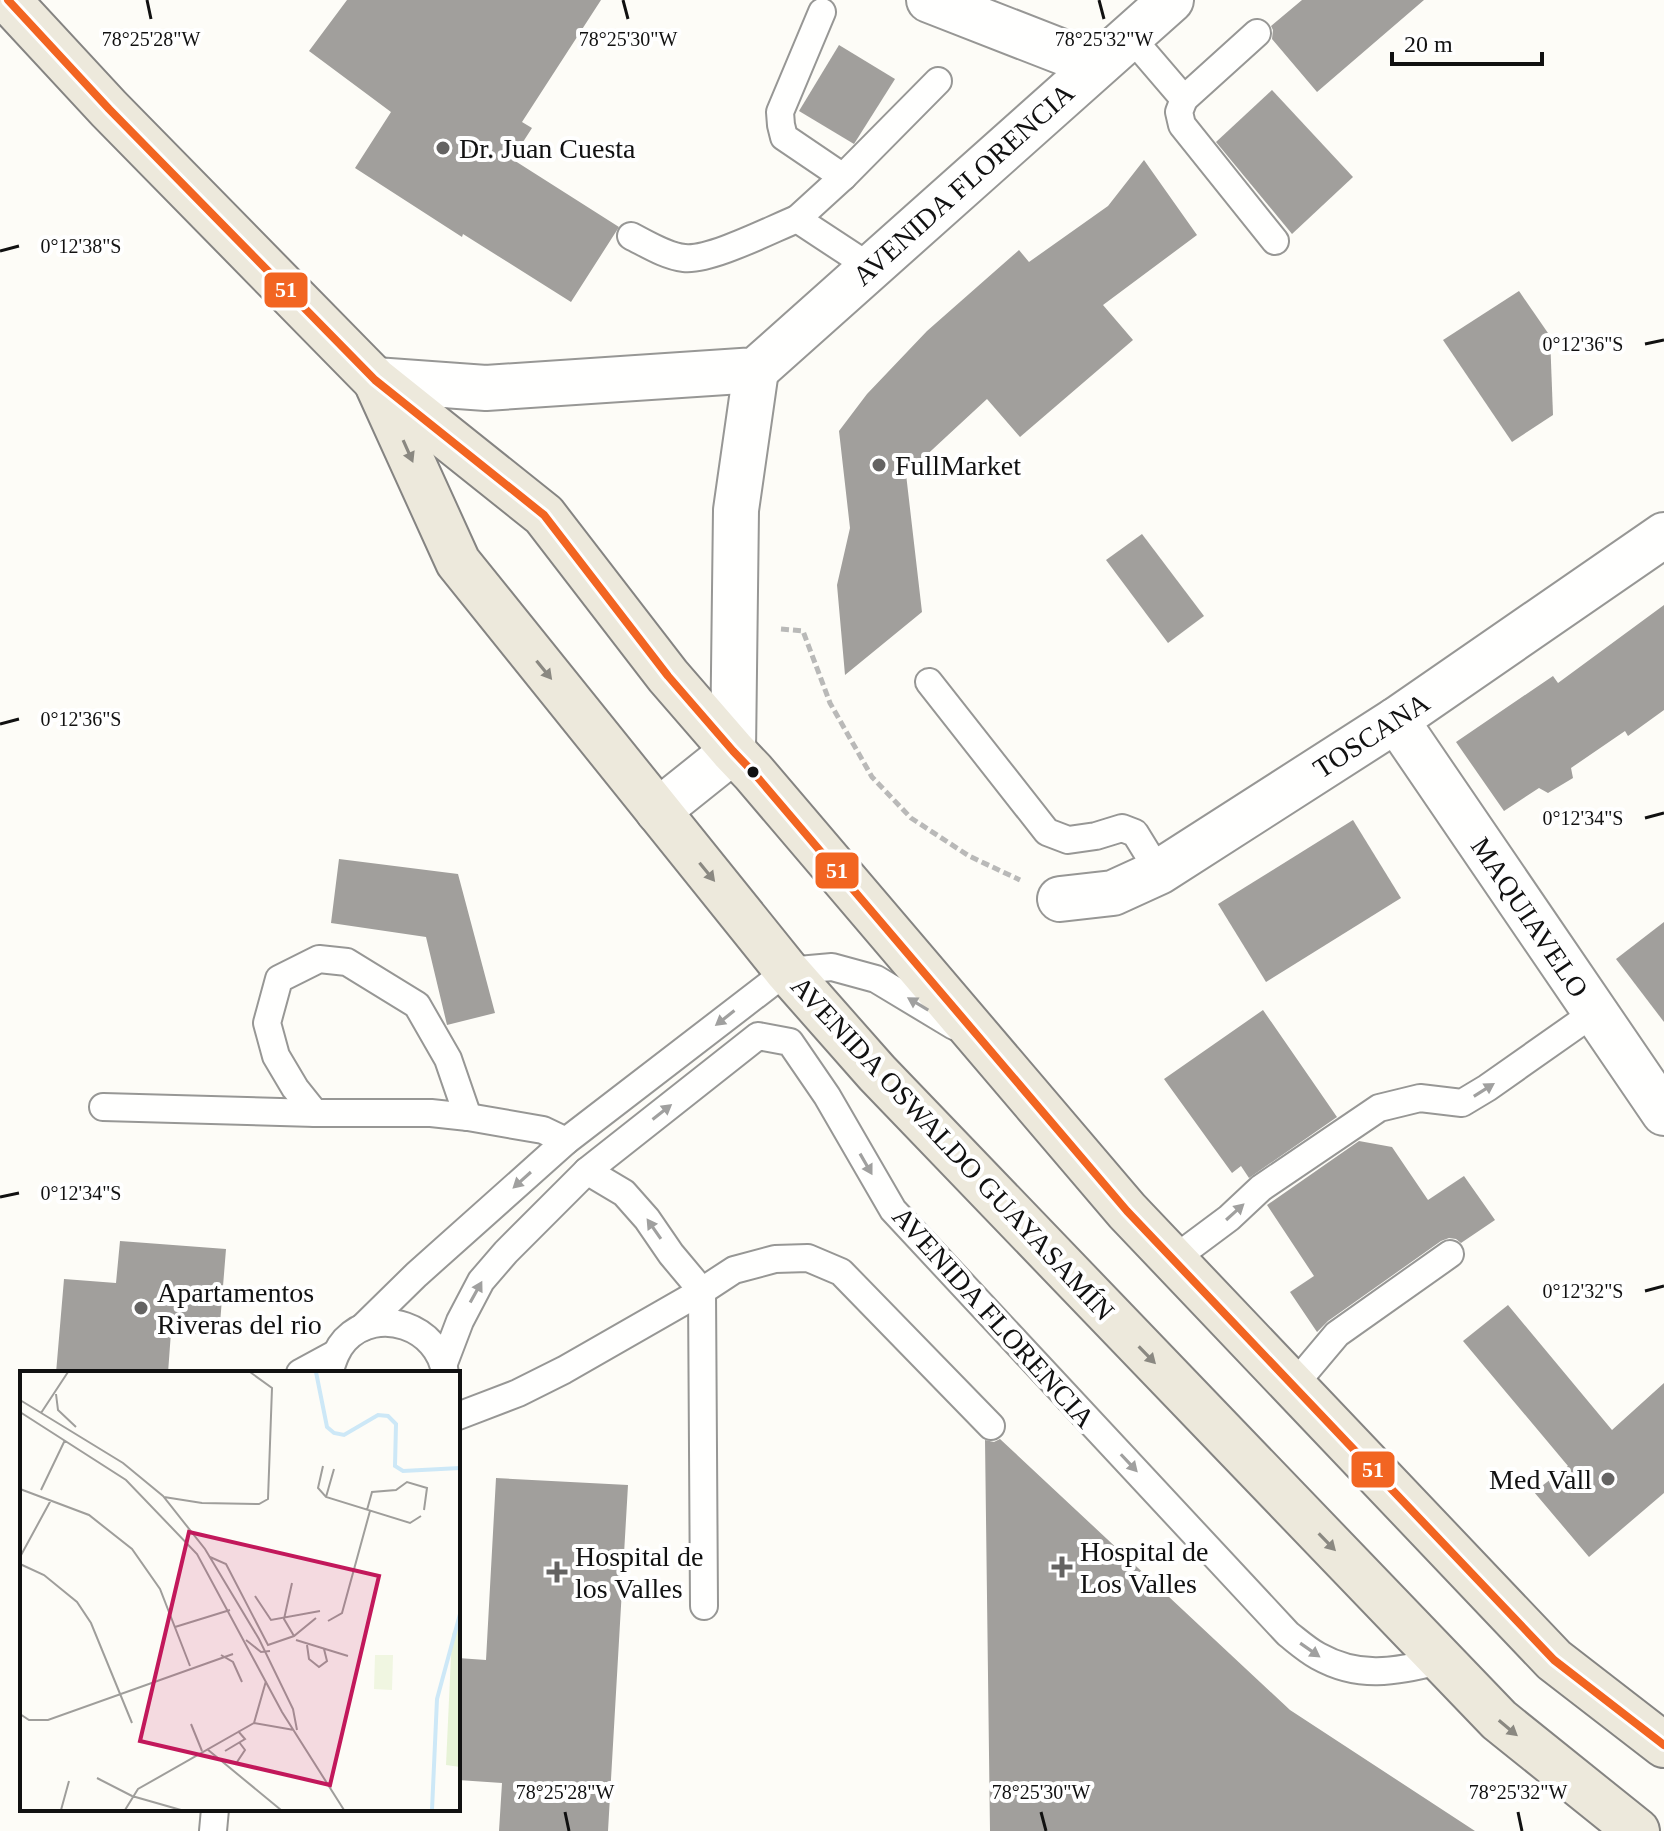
<svg xmlns="http://www.w3.org/2000/svg" width="1664" height="1831" font-family="Georgia,serif">
	<style>
		.building { fill: #a19f9c }
		.lines { fill: none; stroke-linecap: round; stroke-linejoin: round }
		.lane-casing { stroke: #979795; stroke-width: 30 }
		.street-casing { stroke: #979795; stroke-width: 48 }
		.primary-casing { stroke: #858482; stroke-width: 48 }
		.path { stroke: #b9b9b8; stroke-width: 5; stroke-dasharray: 8 4; stroke-linecap: butt }
		.lane { stroke: #fffffe; stroke-width: 26 }
		.street { stroke: #fffffe; stroke-width: 44 }
		.primary { stroke: #ede9dc; stroke-width: 44 }
		.bus-1-casing { stroke: #fff; stroke-width: 14 }
		.bus-1 { stroke: #f26522; stroke-width: 8 }
		.oneway { fill: #8a8881 }
		.oneway2 { fill: #a0a09f }
		.ticks { fill: none; stroke: #111; stroke-width: 3 }
		.poi-dot { fill: #646362; stroke: #fff; stroke-width: 3 }
		.bus-dot { fill: #111; stroke: #fff; stroke-width: 3 }
		.labels { text-anchor: middle; stroke-width: 8; stroke-linejoin: round; paint-order: stroke }
		.poi-label { font-size: 28px; fill: #111; stroke: #fff; text-anchor: start }
		.street-label { font-size: 28px; fill: #111; stroke: #fff }
		.inset-river { fill: none; stroke: #cde8f7; stroke-width: 4 }
		.inset-road { fill: none; stroke: #9f9e9b; stroke-width: 2 }
		.view { fill: #c2185b; fill-opacity: 0.15; stroke: #c2185b; stroke-width: 4 }
		.inset-edge { fill: none; stroke: #111; stroke-width: 4 }
		.ticks-label { font-size: 20px; text-anchor: middle; fill: #111; stroke: #fff; stroke-width: 8; stroke-linejoin: round; paint-order: stroke }
		.line-badge { stroke: #fff; stroke-width: 3 }
		.badge-label { font-size: 22px; text-anchor: middle; font-weight: bold; fill: #fff }
	</style>
	<rect width="100%" height="100%" fill="#fdfcf7"/>
	<g class="building">
		<path d="M 347,0 L 601,0 L 522,122 L 532,128 L 512,159 L 619,227 L 571,302 L 463,234 L 462,237 L 355,168 L 391,112 L 309,51 Z"/>
		<path d="M 1302,0 L 1424,0 L 1317,92 L 1272,39 L 1273,30 L 1271,26 Z"/>
		<path d="M 839,45 L 895,79 L 854,144 L 799,111 Z"/>
		<path d="M 1272,90 L 1353,177 L 1292,234 L 1216,142 Z"/>
		<path d="M 1144,160 L 1197,235 L 1103,305 L 1133,340 L 1020,437 L 987,399 L 906,474 L 922,612 L 845,675 L 837,585 L 850,528 L 839,431 L 867,394 L 927,331 L 1019,250 L 1029,262 L 1108,206 Z"/>
		<path d="M 1519,291 L 1550,336 L 1553,415 L 1512,442 L 1443,340 Z"/>
		<path d="M 1142,534 L 1204,616 L 1168,643 L 1106,560 Z"/>
		<path d="M 1664,605 L 1664,710 L 1628,736 L 1625,731 L 1571,768 L 1573,778 L 1548,793 L 1539,788 L 1504,811 L 1456,742 L 1553,676 L 1558,683 Z"/>
		<path d="M 1353,820 L 1401,898 L 1266,982 L 1218,904 Z"/>
		<path d="M 339,859 L 458,874 L 495,1013 L 447,1025 L 426,937 L 331,923 Z"/>
		<path d="M 1664,922 L 1664,1022 L 1616,959 Z"/>
		<path d="M 1263,1010 L 1337,1117 L 1249,1178 L 1241,1166 L 1232,1173 L 1164,1079 Z"/>
		<path d="M 1359,1141 L 1392,1147 L 1428,1200 L 1464,1176 L 1495,1220 L 1461,1243 L 1456,1239 L 1449,1238 L 1441,1241 L 1328,1321 L 1317,1332 L 1290,1292 L 1314,1276 L 1267,1205 Z"/>
		<path d="M 120,1241 L 226,1249 L 219,1336 L 171,1332 L 168,1373 L 56,1373 L 64,1279 L 116,1283 Z"/>
		<path d="M 1508,1305 L 1612,1430 L 1664,1383 L 1664,1493 L 1589,1557 L 1534,1492 L 1568,1466 L 1463,1341 Z"/>
		<path d="M 1000,1439 L 1290,1710 L 1475,1831 L 990,1831 L 985,1440 L 994,1442 Z"/>
		<path d="M 496,1478 L 628,1485 L 608,1831 L 499,1831 L 502,1783 L 458,1780 L 458,1658 L 486,1660 Z"/>
	</g>
	<g class="lines">
		<g class="lane-casing">
			<g id="lane">
				<path d="M 822,12 L 780,112 L 781,125 L 784,137 L 843,177"/>
				<path d="M 1130,36 L 1184,99 L 1179,112 L 1182,125 L 1275,241"/>
				<path d="M 1184,99 L 1257,33"/>
				<path d="M 631,236 C 647,244 666,256 684,258 C 710,261 770,230 797,219"/>
				<path d="M 870,267 L 797,219 L 843,177 L 938,81"/>
				<path d="M 929,682 L 1047,832 L 1068,840 L 1096,836 L 1122,828 L 1135,833 L 1159,872"/>
				<path d="M 103,1107 L 315,1113 L 431,1113 L 468,1117 L 543,1130 L 566,1141"/>
				<path d="M 315,1113 L 295,1088 L 276,1056 L 267,1023 L 279,979 L 319,959 L 347,962 L 417,1005 L 448,1059 L 468,1117"/>
				<path d="M 587,1171 L 624,1193 L 647,1219 L 671,1254 L 702,1291 L 704,1606"/>
				<path d="M 1174,1259 L 1229,1218 L 1261,1188 L 1379,1108 L 1420,1098 L 1462,1103 L 1487,1088 L 1595,1012"/>
				<path d="M 363,1327 L 416,1275 L 566,1141 L 787,971 L 832,967 L 876,979 L 954,1026"/>
				<path d="M 444,1363 L 460,1321 L 481,1281 L 506,1252 L 587,1171 L 758,1036 L 790,1042 L 827,1096 L 893,1210 L 1288,1634 C 1297,1641 1307,1650 1318,1656 C 1361,1680 1396,1671 1440,1661"/>
				<path d="M 300,1373 L 335,1354"/>
				<path d="M 329,1373 C 333,1361 336,1350 345,1340 C 378,1305 439,1327 445,1373"/>
				<path d="M 1294,1385 L 1337,1334 L 1450,1254"/>
				<path d="M 458,1416 L 518,1393 L 564,1370 L 702,1291 L 734,1270 L 775,1259 L 808,1258 L 841,1272 L 991,1426"/>
				<path d="M 213,1831 L 215,1809"/>
			</g>
		</g>
		<g class="street-casing">
			<g id="street">
				<path d="M 929,0 L 1096,65"/>
				<path d="M 375,380 L 486,388 L 756,370 L 1171,0"/>
				<path d="M 1396,720 L 1664,1113"/>
				<path d="M 658,811 L 733,751 L 736,510 L 756,370"/>
				<path d="M 1060,899 L 1113,893 L 1159,872 L 1396,720 L 1664,535"/>
			</g>
		</g>
		<g class="primary-casing">
			<g id="primary">
				<path d="M 8,0 L 109,109 L 375,380 L 544,515 L 668,676 L 733,751 L 753,772 L 1127,1211 L 1554,1660 L 1664,1745"/>
				<path d="M 378,386 L 458,562 L 787,971 L 877,1073 L 1499,1720 L 1637,1831"/>
			</g>
		</g>
		<path class="path" d="M 781,629 L 803,631 L 830,703 L 872,777 L 911,818 L 969,856 L 1020,880"/>
		<use href="#lane" class="lane"/>
		<use href="#street" class="street"/>
		<use href="#primary" class="primary"/>
		<g class="bus-1-casing">
			<path id="bus-1" d="M 8,0 L 109,109 L 375,380 L 544,515 L 668,676 L 733,751 L 753,772 L 1127,1211 L 1554,1660 L 1664,1745"/>
		</g>
		<use href="#bus-1" class="bus-1"/>
	</g>
	<defs><path id="oneway-solid" d="M-6-.8H1V-3.2L6.5 0L1 3.2V.8H-6Z" transform="scale(2)"/></defs>
	<g class="oneway">
		<use href="#oneway-solid" transform="translate(408 451) rotate(66)"/>
		<use href="#oneway-solid" transform="translate(544 670) rotate(51)"/>
		<use href="#oneway-solid" transform="translate(707 872) rotate(51)"/>
		<use href="#oneway-solid" transform="translate(1147 1355) rotate(46)"/>
		<use href="#oneway-solid" transform="translate(1327 1542) rotate(46)"/>
		<use href="#oneway-solid" transform="translate(1508 1728) rotate(40)"/>
	</g>
	<g class="oneway2">
		<use href="#oneway-solid" transform="translate(918 1004) rotate(-149)"/>
		<use href="#oneway-solid" transform="translate(725 1018) rotate(142)"/>
		<use href="#oneway-solid" transform="translate(1484 1090) rotate(-32)"/>
		<use href="#oneway-solid" transform="translate(662 1112) rotate(-38)"/>
		<use href="#oneway-solid" transform="translate(866 1164) rotate(60)"/>
		<use href="#oneway-solid" transform="translate(522 1180) rotate(138)"/>
		<use href="#oneway-solid" transform="translate(1235 1212) rotate(-42)"/>
		<use href="#oneway-solid" transform="translate(654 1229) rotate(-125)"/>
		<use href="#oneway-solid" transform="translate(476 1292) rotate(-61)"/>
		<use href="#oneway-solid" transform="translate(1129 1463) rotate(47)"/>
		<use href="#oneway-solid" transform="translate(1310 1650) rotate(35)"/>
	</g>
	<path class="ticks" d="M 147,0 L 151,19M 623,0 L 628,19M 1099,0 L 1104,19M 0,251 L 19,246M 1645,344 L 1664,340M 0,724 L 19,719M 1645,818 L 1664,813M 0,1197 L 19,1193M 1645,1291 L 1664,1286M 565,1812 L 569,1831M 1041,1812 L 1046,1831M 1518,1812 L 1522,1831"/>
	<g class="poi-dot">
		<circle cx="443" cy="148" r="8"/>
		<circle cx="879" cy="465" r="8"/>
		<circle cx="141" cy="1308" r="8"/>
		<circle cx="1608" cy="1479" r="8"/>
		<path d="M1058 1555h8v8h8v8h-8v8h-8v-8h-8v-8h8z"/>
		<path d="M553 1560h8v8h8v8h-8v8h-8v-8h-8v-8h8z"/>
	</g>
	<circle class="bus-dot" cx="753" cy="772" r="7"/>
	<g class="labels">
		<g class="poi-label">
			<text x="459" y="158">Dr. Juan Cuesta</text>
			<text x="895" y="475">FullMarket</text>
			<text x="157" y="1302">Apartamentos<tspan x="157" dy="32">Riveras del rio</tspan></text>
			<text x="1592" y="1489" text-anchor="end">Med Vall</text>
			<text x="1080" y="1561">Hospital de<tspan x="1080" dy="32">Los Valles</tspan></text>
			<text x="575" y="1566">Hospital de<tspan x="575" dy="32">los Valles</tspan></text>
		</g>
		<g class="street-label">
			<text transform="translate(963 184) rotate(-42)" y="10">AVENIDA FLORENCIA</text>
			<text transform="translate(1371 735) rotate(-33)" y="10">TOSCANA</text>
			<text transform="translate(1530 917) rotate(56)" y="10">MAQUIAVELO</text>
			<text transform="translate(953 1148) rotate(47)" y="10">AVENIDA OSWALDO GUAYASAMÍN</text>
			<text transform="translate(994 1317) rotate(48)" y="10">AVENIDA FLORENCIA</text>
		</g>
	</g>
	<g transform="translate(20 1371)">
		<rect width="440" height="440" fill="#fdfcf7"/>
		<path d="M 440,246 L 440,396 L 426,394 L 432,263 Z" fill="#e7f3d7"/>
		<path d="M 355,284 L 373,284 L 372,319 L 354,318 Z" fill="#f0f6e1"/>
		<path class="inset-river" d="M 296,1 L 307,56 L 314,62 L 324,64 L 358,44 L 368,45 L 376,53 L 375,95 L 383,100 L 440,97M 412,439 L 417,328 L 440,243"/>
		<path class="inset-road" d="M 36,23 L 38,39 L 56,56M 0,29 L 103,92 L 143,125 L 185,178 L 239,268 L 273,338 L 277,359M 0,41 L 106,109 L 177,183 L 262,341 L 324,439M 21,42 L 48,1M 303,95 L 298,117 L 306,126 L 390,152 L 401,145M 0,118 L 69,144 L 112,178 L 140,218 L 170,295M 21,119 L 45,69M 144,126 L 182,132 L 239,133 L 248,128 L 252,17 L 230,1M 306,126 L 314,98M 347,139 L 352,121 L 376,119 L 387,111 L 407,117 L 404,139M 0,186 L 31,129M 190,186 L 206,193 L 248,274 L 274,265 L 296,247M 0,193 L 24,204 L 57,231 L 71,252 L 112,352M 272,212 L 264,248 L 274,265M 235,225 L 251,249 L 300,240M 308,250 L 322,242 L 350,140M 155,256 L 210,239M 226,269 L 241,281 L 250,280M 276,269 L 328,285M 287,274 L 289,288 L 299,296 L 307,290 L 304,278M 201,284 L 213,291 L 222,311M 0,343 L 9,349 L 28,349 L 213,283M 234,352 L 246,310M 171,353 L 182,380M 187,378 L 261,439M 205,380 L 225,368 L 218,360M 217,391 L 225,379 L 219,371M 77,407 L 112,425 L 161,439M 41,439 L 49,410M 105,439 L 118,418 L 234,352 L 274,359"/>
		<path class="view" d="M 169,161 L 359,205 L 310,414 L 120,370 Z"/>
		<rect width="440" height="440" class="inset-edge"/>
	</g>
	<g class="ticks-label">
		<text x="151" y="46">78°25'28"W</text>
		<text x="628" y="46">78°25'30"W</text>
		<text x="1104" y="46">78°25'32"W</text>
		<text x="81" y="253">0°12'38"S</text>
		<text x="1583" y="351">0°12'36"S</text>
		<text x="81" y="726">0°12'36"S</text>
		<text x="1583" y="825">0°12'34"S</text>
		<text x="81" y="1200">0°12'34"S</text>
		<text x="1583" y="1298">0°12'32"S</text>
		<text x="565" y="1799">78°25'28"W</text>
		<text x="1041" y="1799">78°25'30"W</text>
		<text x="1518" y="1799">78°25'32"W</text>
	</g>
	<g class="line-badge">
		<rect x="263" y="271" width="46" height="38" rx="8" fill="#f26522"/>
		<rect x="814" y="851" width="46" height="39" rx="8" fill="#f26522"/>
		<rect x="1350" y="1450" width="46" height="39" rx="8" fill="#f26522"/>
	</g>
	<g class="badge-label">
		<text x="286" y="297">51</text>
		<text x="837" y="878">51</text>
		<text x="1373" y="1477">51</text>
	</g>
	<path d="M1392 52v12h150v-12" fill="none" stroke="#111111" stroke-width="4"/>
	<text x="1404" y="52" font-size="24" fill="#111111" stroke="#ffffff" stroke-width="6" paint-order="stroke">20 m</text>
</svg>
